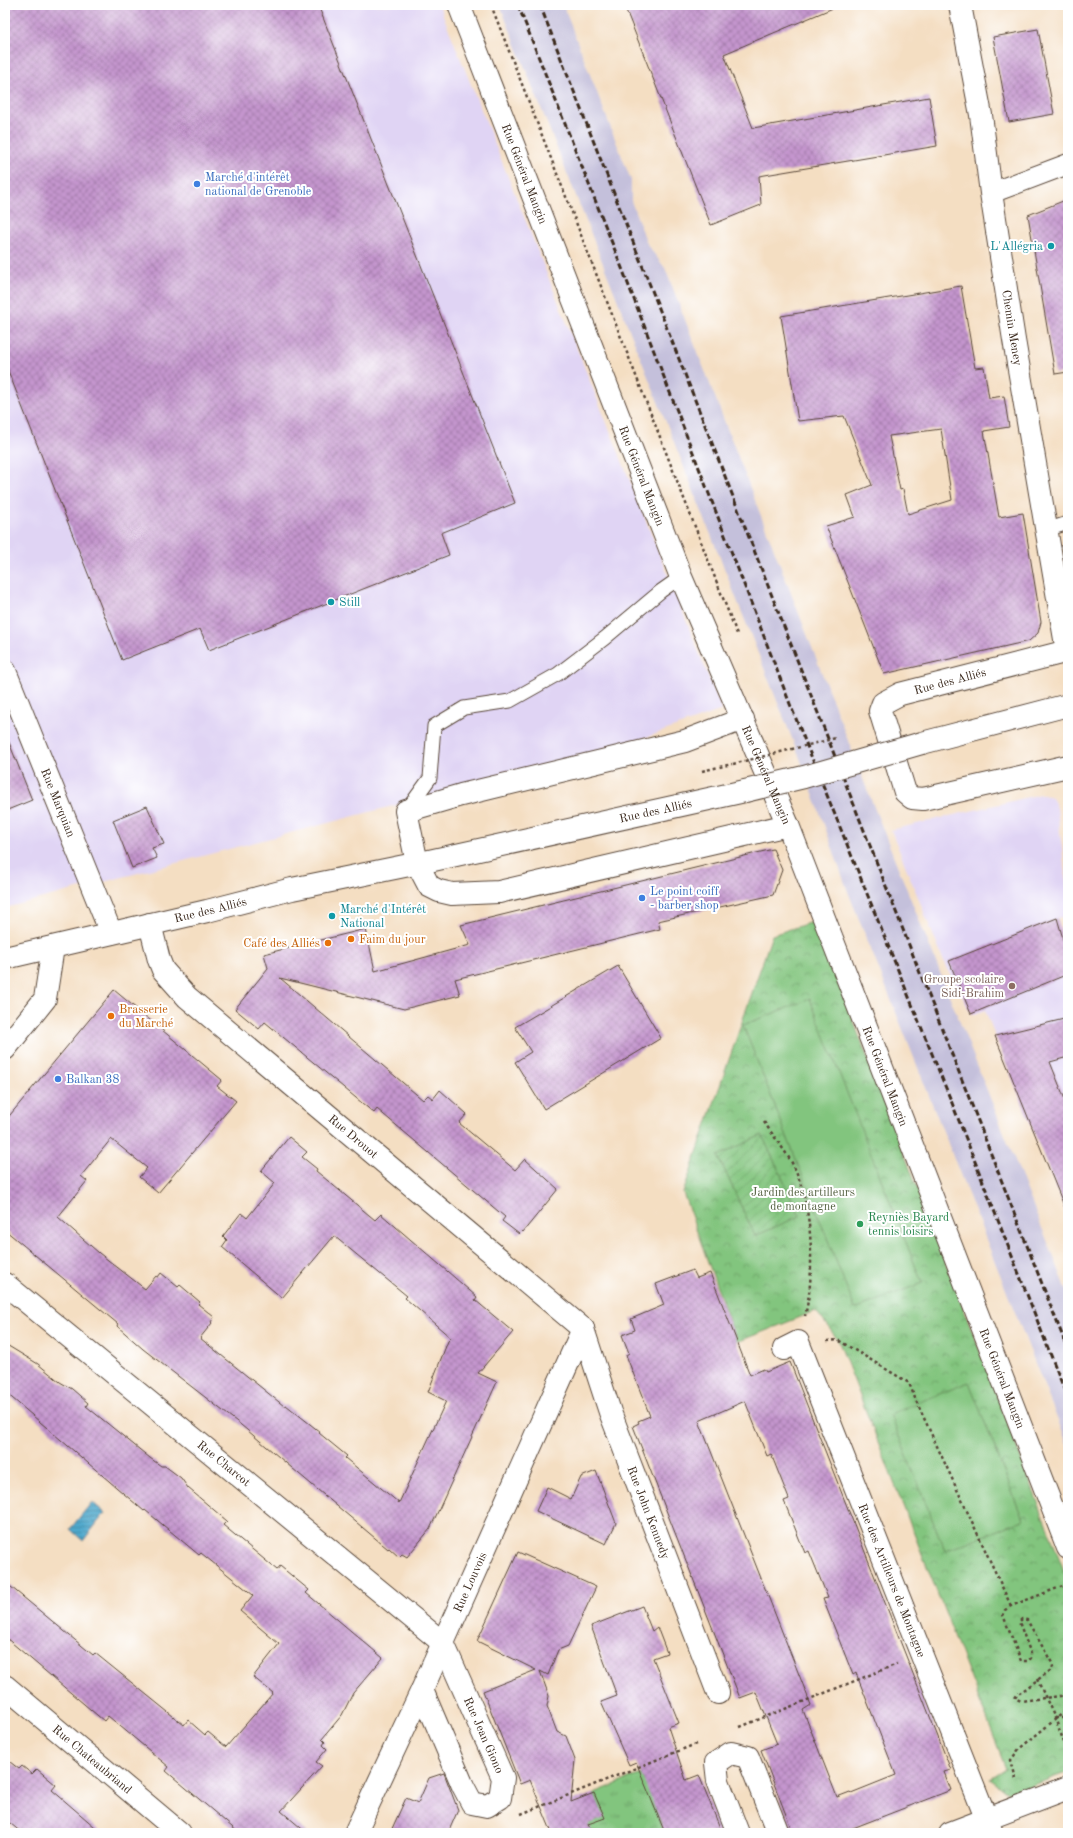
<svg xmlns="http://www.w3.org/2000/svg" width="1073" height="1838" font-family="'Old Standard TT',serif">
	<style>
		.built { fill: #e0d4f4 }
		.railway { fill: #c4c0db }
		.grass { fill: url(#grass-tufts); stroke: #5e784e }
		.park { fill: url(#park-crowns); stroke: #5e784e }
		.garden { fill: url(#garden-furrows); stroke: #5e784e }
		.pitch { fill: #82c57e; stroke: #5e784e }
		.water { fill: url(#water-rules); stroke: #456975 }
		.building { fill: url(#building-cross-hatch); fill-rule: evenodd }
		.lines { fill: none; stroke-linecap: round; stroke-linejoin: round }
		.service-casing { stroke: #574537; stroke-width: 15 }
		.pedestrian-casing { stroke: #574537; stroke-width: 22 }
		.minor-casing { stroke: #574537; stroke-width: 24 }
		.secondary-casing { stroke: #574537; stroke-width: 24 }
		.path { stroke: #574537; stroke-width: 2.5; stroke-dasharray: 3 3; stroke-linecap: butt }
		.service { stroke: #fff; stroke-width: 13 }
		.pedestrian { stroke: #fff; stroke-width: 20 }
		.minor { stroke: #fff; stroke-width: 22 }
		.secondary { stroke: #fff; stroke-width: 22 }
		.rail { stroke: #3b2a1e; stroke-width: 3; stroke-dasharray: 6 3; stroke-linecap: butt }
		.secondary-bridge-casing { stroke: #574537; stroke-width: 24; stroke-linecap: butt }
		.path-bridge { stroke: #574537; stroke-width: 2.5; stroke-dasharray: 3 3; stroke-linecap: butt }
		.secondary-bridge { stroke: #fff; stroke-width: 22 }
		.shop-dot { fill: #3f7fe0; stroke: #fff; stroke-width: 1.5 }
		.culture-dot { fill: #0f9aa8; stroke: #fff; stroke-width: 1.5 }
		.food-dot { fill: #e8710a; stroke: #fff; stroke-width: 1.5 }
		.education-dot { fill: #8d6e63; stroke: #fff; stroke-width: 1.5 }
		.leisure-dot { fill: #2e9e5b; stroke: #fff; stroke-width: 1.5 }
		.labels { text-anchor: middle; stroke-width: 4; stroke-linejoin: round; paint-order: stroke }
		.street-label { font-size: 12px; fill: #3b2a1e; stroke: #fff }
		.shop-label { font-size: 12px; fill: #366cbe; stroke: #fff; text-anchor: start }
		.culture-label { font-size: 12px; fill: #0d838f; stroke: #fff; text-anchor: start }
		.food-label { font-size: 12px; fill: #c56008; stroke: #fff; text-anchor: start }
		.education-label { font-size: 12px; fill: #785e54; stroke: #fff; text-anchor: end }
		.park-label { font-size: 12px; fill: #546040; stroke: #fff }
		.leisure-label { font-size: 12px; fill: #27864d; stroke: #fff; text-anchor: start }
	</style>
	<defs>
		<pattern id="grass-tufts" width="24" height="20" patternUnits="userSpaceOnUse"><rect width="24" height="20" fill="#82c57e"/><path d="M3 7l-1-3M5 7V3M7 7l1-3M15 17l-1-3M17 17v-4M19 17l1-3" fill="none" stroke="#6ca067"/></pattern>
		<pattern id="park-crowns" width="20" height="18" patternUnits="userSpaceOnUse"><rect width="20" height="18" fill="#82c57e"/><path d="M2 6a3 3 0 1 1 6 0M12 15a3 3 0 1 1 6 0" fill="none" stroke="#6ca067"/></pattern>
		<pattern id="garden-furrows" width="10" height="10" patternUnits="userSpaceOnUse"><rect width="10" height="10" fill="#82c57e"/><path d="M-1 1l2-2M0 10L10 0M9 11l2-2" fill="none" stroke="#6ca067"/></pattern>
		<pattern id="water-rules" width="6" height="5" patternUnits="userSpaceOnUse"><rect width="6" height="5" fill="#4fa8cc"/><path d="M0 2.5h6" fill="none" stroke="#4389a5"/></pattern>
		<pattern id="building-cross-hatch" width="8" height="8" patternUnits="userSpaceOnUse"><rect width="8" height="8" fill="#c495ce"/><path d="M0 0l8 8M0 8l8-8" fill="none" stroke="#a07aa7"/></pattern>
	</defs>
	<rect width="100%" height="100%" fill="#fff"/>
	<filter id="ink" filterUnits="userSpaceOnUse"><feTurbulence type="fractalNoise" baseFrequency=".025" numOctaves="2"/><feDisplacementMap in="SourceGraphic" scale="8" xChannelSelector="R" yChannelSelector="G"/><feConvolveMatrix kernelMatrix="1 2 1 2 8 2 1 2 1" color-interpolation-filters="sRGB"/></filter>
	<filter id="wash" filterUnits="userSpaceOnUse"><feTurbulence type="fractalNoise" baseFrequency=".012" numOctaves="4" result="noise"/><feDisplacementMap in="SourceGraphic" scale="16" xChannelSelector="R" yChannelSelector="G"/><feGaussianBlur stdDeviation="0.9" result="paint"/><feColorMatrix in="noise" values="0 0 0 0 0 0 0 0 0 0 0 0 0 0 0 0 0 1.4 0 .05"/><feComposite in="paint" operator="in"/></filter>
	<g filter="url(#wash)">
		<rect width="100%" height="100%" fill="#f4dec2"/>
		<g class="built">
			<path d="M 5,5 L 439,5 L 722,710 L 628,744 L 5,908 Z"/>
			<path d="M 1041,794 L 1052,797 L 1057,808 L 1068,897 L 1068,916 L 1057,918 L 1068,956 L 1068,1218 L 985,1010 L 972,1015 L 944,962 L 891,830 Z"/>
		</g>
		<path class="railway" d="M 500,5 L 563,5 L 631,180 L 631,201 L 648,246 L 665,268 L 868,792 L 1068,1293 L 1068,1446 L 847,889 L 805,771 Z"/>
		<path class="grass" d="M 641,1774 L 663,1816 L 658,1818 L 665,1833 L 592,1833 L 588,1824 L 604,1818 L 594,1793 Z"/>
		<path class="park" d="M 815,921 L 1068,1581 L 1068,1772 L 1010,1794 L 990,1779 L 1006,1768 L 838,1340 L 816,1311 L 737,1342 L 683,1193 L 772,935 Z"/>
		<path class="garden" d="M 762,1135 L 800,1216 L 755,1236 L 718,1156 Z"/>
		<g class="pitch">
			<path d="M 810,999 L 922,1283 L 855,1309 L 743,1025 Z"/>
			<path d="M 969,1382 L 1023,1520 L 945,1551 L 890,1414 Z"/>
		</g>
		<path class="water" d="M 92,1502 L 105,1513 L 83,1541 L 70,1529 Z"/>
		<g id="blocks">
			<g class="building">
				<path d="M 5,5 L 318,5 L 515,503 L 441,533 L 449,555 L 209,650 L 200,629 L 122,660 L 5,363 Z"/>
				<path d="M 624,5 L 840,5 L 724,54 L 753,128 L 929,97 L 937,146 L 759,176 L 761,205 L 711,225 Z"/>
				<path d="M 1038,29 L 1054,114 L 1009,122 L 993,37 Z"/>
				<path d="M 1068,199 L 1068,372 L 1055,374 L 1028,215 Z"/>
				<path d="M 961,286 L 975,368 L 984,367 L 989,398 L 1004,396 L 1009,427 L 984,431 L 999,517 L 1023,513 L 1041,622 L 1038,633 L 1029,641 L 884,674 L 826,526 L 855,517 L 847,495 L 872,485 L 844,416 L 798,421 L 781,316 ZM 941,429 L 952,500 L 908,514 L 903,489 L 900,490 L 889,436 Z"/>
				<path d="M 6,735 L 32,800 L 5,811 L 5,736 Z"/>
				<path d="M 147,806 L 164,844 L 152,848 L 157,858 L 132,868 L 113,820 Z"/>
				<path d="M 773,849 L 782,870 L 773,895 L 658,921 L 660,929 L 455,979 L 460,995 L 404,1009 L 280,978 L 423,1100 L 428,1095 L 433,1099 L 440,1090 L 467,1114 L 459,1123 L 515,1170 L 525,1159 L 558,1189 L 523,1232 L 522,1231 L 519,1234 L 502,1221 L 505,1217 L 377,1109 L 374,1113 L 265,1022 L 259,1029 L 235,1009 L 268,968 L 264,954 L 366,929 L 375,971 L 470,945 L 461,925 Z"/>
				<path d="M 1057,918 L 1068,956 L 1068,974 L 971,1014 L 949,961 Z"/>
				<path d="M 618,966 L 661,1038 L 544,1109 L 515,1062 L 531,1052 L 515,1027 Z"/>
				<path d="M 114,990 L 222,1080 L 217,1086 L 236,1101 L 158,1193 L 139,1177 L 147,1168 L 111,1139 L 81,1176 L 87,1181 L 58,1217 L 99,1253 L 145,1289 L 156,1276 L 158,1277 L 161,1273 L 178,1287 L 180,1285 L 200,1302 L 198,1304 L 214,1317 L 211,1322 L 212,1323 L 200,1338 L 284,1406 L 286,1405 L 320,1432 L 319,1433 L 347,1456 L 345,1458 L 399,1503 L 446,1401 L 428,1392 L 448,1341 L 451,1338 L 405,1298 L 407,1296 L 334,1236 L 282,1298 L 222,1247 L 227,1240 L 223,1236 L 241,1213 L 247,1218 L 275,1183 L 261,1171 L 289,1137 L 307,1152 L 302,1157 L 317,1169 L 316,1171 L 375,1220 L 381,1214 L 477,1297 L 475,1300 L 513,1332 L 478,1373 L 497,1382 L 430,1529 L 407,1557 L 402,1554 L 399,1557 L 389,1548 L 388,1549 L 241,1425 L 143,1349 L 117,1326 L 118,1324 L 5,1230 L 5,1121 Z"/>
				<path d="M 1068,1018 L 1068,1057 L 1050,1062 L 1068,1107 L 1067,1213 L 995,1036 Z"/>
				<path d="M 693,1270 L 697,1278 L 710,1273 L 750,1375 L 764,1369 L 766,1372 L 790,1362 L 951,1770 L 944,1772 L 951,1790 L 840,1833 L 793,1833 L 761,1750 L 777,1744 L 756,1692 L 740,1698 L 633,1426 L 639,1423 L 638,1421 L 650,1416 L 626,1355 L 629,1353 L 622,1335 L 635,1330 L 631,1319 L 664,1305 L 656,1284 ZM 745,1401 L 767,1456 L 771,1454 L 789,1499 L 784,1501 L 805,1553 L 809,1551 L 828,1598 L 823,1599 L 853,1675 L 856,1673 L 896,1775 L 851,1793 L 850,1792 L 837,1797 L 803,1710 L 811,1705 L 699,1421 Z"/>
				<path d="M 5,1344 L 38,1364 L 60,1382 L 72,1389 L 88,1403 L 86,1406 L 150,1458 L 161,1466 L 165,1466 L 181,1478 L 188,1488 L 227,1521 L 223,1525 L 277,1570 L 280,1566 L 309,1590 L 306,1593 L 383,1658 L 353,1693 L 342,1715 L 322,1739 L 325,1742 L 323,1745 L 327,1749 L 316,1762 L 322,1766 L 281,1811 L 307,1833 L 239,1833 L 166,1771 L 169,1767 L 108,1716 L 104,1721 L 5,1637 L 5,1582 L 93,1655 L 95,1653 L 184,1725 L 188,1720 L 205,1735 L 208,1732 L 226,1747 L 273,1693 L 253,1677 L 279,1644 L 240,1611 L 253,1595 L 201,1553 L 199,1555 L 145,1510 L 144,1511 L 5,1392 Z"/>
				<path d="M 596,1471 L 616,1523 L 606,1544 L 536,1511 L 547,1487 L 571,1499 L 581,1477 Z"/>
				<path d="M 518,1552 L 596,1587 L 568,1646 L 558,1650 L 548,1675 L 540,1671 L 549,1696 L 547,1706 L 557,1732 L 566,1736 L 575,1760 L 571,1802 L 594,1793 L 605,1818 L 588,1824 L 592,1833 L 552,1833 L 530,1780 L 520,1784 L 483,1691 L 536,1670 L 477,1641 Z"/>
				<path d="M 642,1606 L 652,1631 L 657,1627 L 667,1653 L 653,1658 L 679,1723 L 668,1727 L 686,1780 L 699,1775 L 722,1833 L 665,1833 L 636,1762 L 629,1765 L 601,1702 L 617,1696 L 591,1626 Z"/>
				<path d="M 5,1758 L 19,1769 L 22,1766 L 32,1774 L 37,1769 L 56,1785 L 52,1790 L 102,1833 L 22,1833 L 5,1819 Z"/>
				<path d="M 444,1773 L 458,1810 L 448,1833 L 390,1833 L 406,1798 L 418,1803 L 429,1778 Z"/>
			</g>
		</g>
	</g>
	<g filter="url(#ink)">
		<use href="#blocks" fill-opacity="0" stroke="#574537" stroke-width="1"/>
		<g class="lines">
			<g class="service-casing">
				<g id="service">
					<path d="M 1046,530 L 1068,523"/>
					<path d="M 406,811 L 430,778 L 434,726 L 464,708 L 510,701 L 558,674 L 605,638 L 661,591 L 681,577"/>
				</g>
			</g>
			<g class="pedestrian-casing">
				<path id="pedestrian" d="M 991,193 L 1068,164"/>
			</g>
			<g class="minor-casing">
				<g id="minor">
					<path id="s1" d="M 459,5 L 681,577 L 788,825 L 1068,1548"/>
					<path id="s2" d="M 960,5 L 981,115 L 991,193 L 1014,340 L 1067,651"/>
					<path d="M 1068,651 L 900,694 L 883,703 L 880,711 L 905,792 L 912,798 L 923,799 L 1068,766"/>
					<path id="s3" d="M 5,671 L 111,933"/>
					<path d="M 743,719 L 685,741 L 461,795 L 406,811 L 417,863 L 429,886 L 439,891 L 452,894 L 499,892 L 788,825"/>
					<path id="s4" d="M 150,924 L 159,960 L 163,970 L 187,997 L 583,1329"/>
					<path d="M 5,1049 L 45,999 L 53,947"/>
					<path id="s5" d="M 5,1284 L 443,1643 L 503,1778 L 500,1798 L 487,1806 L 472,1803 L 463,1786 L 422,1690"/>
					<path id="s6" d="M 583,1329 L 610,1412 L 718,1693"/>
					<path id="s7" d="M 784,1349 L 798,1342 L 992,1833"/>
					<path id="s8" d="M 5,1686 L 180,1833"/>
					<path id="s9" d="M 355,1833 L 422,1690 L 583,1329"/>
					<path d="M 738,1833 L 718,1781 L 716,1763 L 731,1753 L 748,1757 L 778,1833"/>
					<path d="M 950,1833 L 1068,1788"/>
				</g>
			</g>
			<g class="secondary-casing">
				<g id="secondary">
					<path d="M 922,743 L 1068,705"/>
					<path id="s10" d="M 5,958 L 207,911 L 292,889 L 429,861 L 745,791"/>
				</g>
			</g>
			<g class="path">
				<path d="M 491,5 L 737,634"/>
				<path d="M 702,771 L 732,764"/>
				<path d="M 764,1122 C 774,1137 789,1155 796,1171 C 813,1213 815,1273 805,1316"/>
				<path d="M 827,1341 L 838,1340 L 909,1383 L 917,1403 L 1011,1606"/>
				<path d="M 1068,1584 L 1011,1606 L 1005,1610 L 1003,1615 L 1021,1661 L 1028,1661 L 1031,1658 L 1031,1654 L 1019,1622 L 1022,1619 L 1027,1620 L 1052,1663 L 1053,1667 L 1051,1670 L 1017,1695 L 1015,1698 L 1021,1701 L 1068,1695"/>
				<path d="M 1037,1679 L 1055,1718 L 1068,1753"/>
				<path d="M 1055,1718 L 1068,1718"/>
				<path d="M 740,1727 L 897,1664"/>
				<path d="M 1016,1779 L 1011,1760 L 1019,1749 L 1068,1709"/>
				<path d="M 521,1814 L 696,1744"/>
			</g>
			<use href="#service" class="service"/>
			<use href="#pedestrian" class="pedestrian"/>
			<use href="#minor" class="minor"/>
			<use href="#secondary" class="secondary"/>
			<g class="rail">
				<path d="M 518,5 L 620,263 L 790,704 L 952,1103 L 1068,1399"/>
				<path d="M 540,5 L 1068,1350"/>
			</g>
			<g class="secondary-bridge-casing">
				<path id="secondary-bridge" d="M 745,791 L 804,777 L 922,743"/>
			</g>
			<path class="path-bridge" d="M 733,764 L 836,738"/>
			<use href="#secondary-bridge" class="secondary-bridge"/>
		</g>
	</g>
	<g class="shop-dot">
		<circle cx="197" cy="184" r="4"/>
		<circle cx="642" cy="898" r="4"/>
		<circle cx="58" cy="1079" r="4"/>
	</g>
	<g class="culture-dot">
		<circle cx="1051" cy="246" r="4"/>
		<circle cx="331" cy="602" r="4"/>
		<circle cx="332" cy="916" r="4"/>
	</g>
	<g class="food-dot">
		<circle cx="351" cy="939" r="4"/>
		<circle cx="328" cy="943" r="4"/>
		<circle cx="111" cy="1016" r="4"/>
	</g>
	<circle class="education-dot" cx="1012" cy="986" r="4"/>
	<circle class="leisure-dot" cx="860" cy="1224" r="4"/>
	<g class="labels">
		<g class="street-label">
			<text dy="4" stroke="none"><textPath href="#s1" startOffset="181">Rue Général Mangin</textPath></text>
			<text dy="4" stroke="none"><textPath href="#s2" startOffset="327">Chemin Meney</textPath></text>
			<text dy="4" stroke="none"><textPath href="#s1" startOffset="505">Rue Général Mangin</textPath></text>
			<text transform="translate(950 681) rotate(-15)" y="4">Rue des Alliés</text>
			<text dy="4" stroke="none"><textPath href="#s1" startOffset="829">Rue Général Mangin</textPath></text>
			<text dy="4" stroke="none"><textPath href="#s3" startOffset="142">Rue Marquian</textPath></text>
			<text dy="4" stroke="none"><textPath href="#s10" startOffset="667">Rue des Alliés</textPath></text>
			<text dy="4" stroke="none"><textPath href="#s10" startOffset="211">Rue des Alliés</textPath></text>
			<text dy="4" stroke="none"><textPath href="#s1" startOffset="1153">Rue Général Mangin</textPath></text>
			<text dy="4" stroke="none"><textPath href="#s4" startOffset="301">Rue Drouot</textPath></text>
			<text dy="4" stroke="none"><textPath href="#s1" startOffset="1477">Rue Général Mangin</textPath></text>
			<text dy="4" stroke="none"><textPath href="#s5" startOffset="283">Rue Charcot</textPath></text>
			<text dy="4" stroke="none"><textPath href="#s6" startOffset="195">Rue John Kennedy</textPath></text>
			<text dy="4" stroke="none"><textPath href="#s7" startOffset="272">Rue des Artilleurs de Montagne</textPath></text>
			<text dy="4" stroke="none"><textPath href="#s9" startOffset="276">Rue Louvois</textPath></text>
			<text dy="4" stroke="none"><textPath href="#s5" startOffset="667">Rue Jean Giono</textPath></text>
			<text dy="4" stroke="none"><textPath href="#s8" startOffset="114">Rue Chateaubriand</textPath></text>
		</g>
		<g class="shop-label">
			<text x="205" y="181">Marché d'intérêt<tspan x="205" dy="14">national de Grenoble</tspan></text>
			<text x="650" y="895">Le point coiff<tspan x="650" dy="14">- barber shop</tspan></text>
			<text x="66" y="1083">Balkan 38</text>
		</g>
		<g class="culture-label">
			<text x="1043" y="250" text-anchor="end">L'Allégria</text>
			<text x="339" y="606">Still</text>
			<text x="340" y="913">Marché d'Intérêt<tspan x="340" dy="14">National</tspan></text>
		</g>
		<g class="food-label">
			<text x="359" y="943">Faim du jour</text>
			<text x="320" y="947" text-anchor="end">Café des Alliés</text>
			<text x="119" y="1013">Brasserie<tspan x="119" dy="14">du Marché</tspan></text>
		</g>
		<g class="education-label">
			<text x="1004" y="983">Groupe scolaire<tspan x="1004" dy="14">Sidi-Brahim</tspan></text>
		</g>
		<g class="park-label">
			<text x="803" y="1196">Jardin des artilleurs<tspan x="803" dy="14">de montagne</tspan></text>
		</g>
		<g class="leisure-label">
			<text x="868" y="1221">Reyniès Bayard<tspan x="868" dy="14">tennis loisirs</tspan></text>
		</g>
	</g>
	<rect width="1073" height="1838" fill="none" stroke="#fff" stroke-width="20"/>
</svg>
